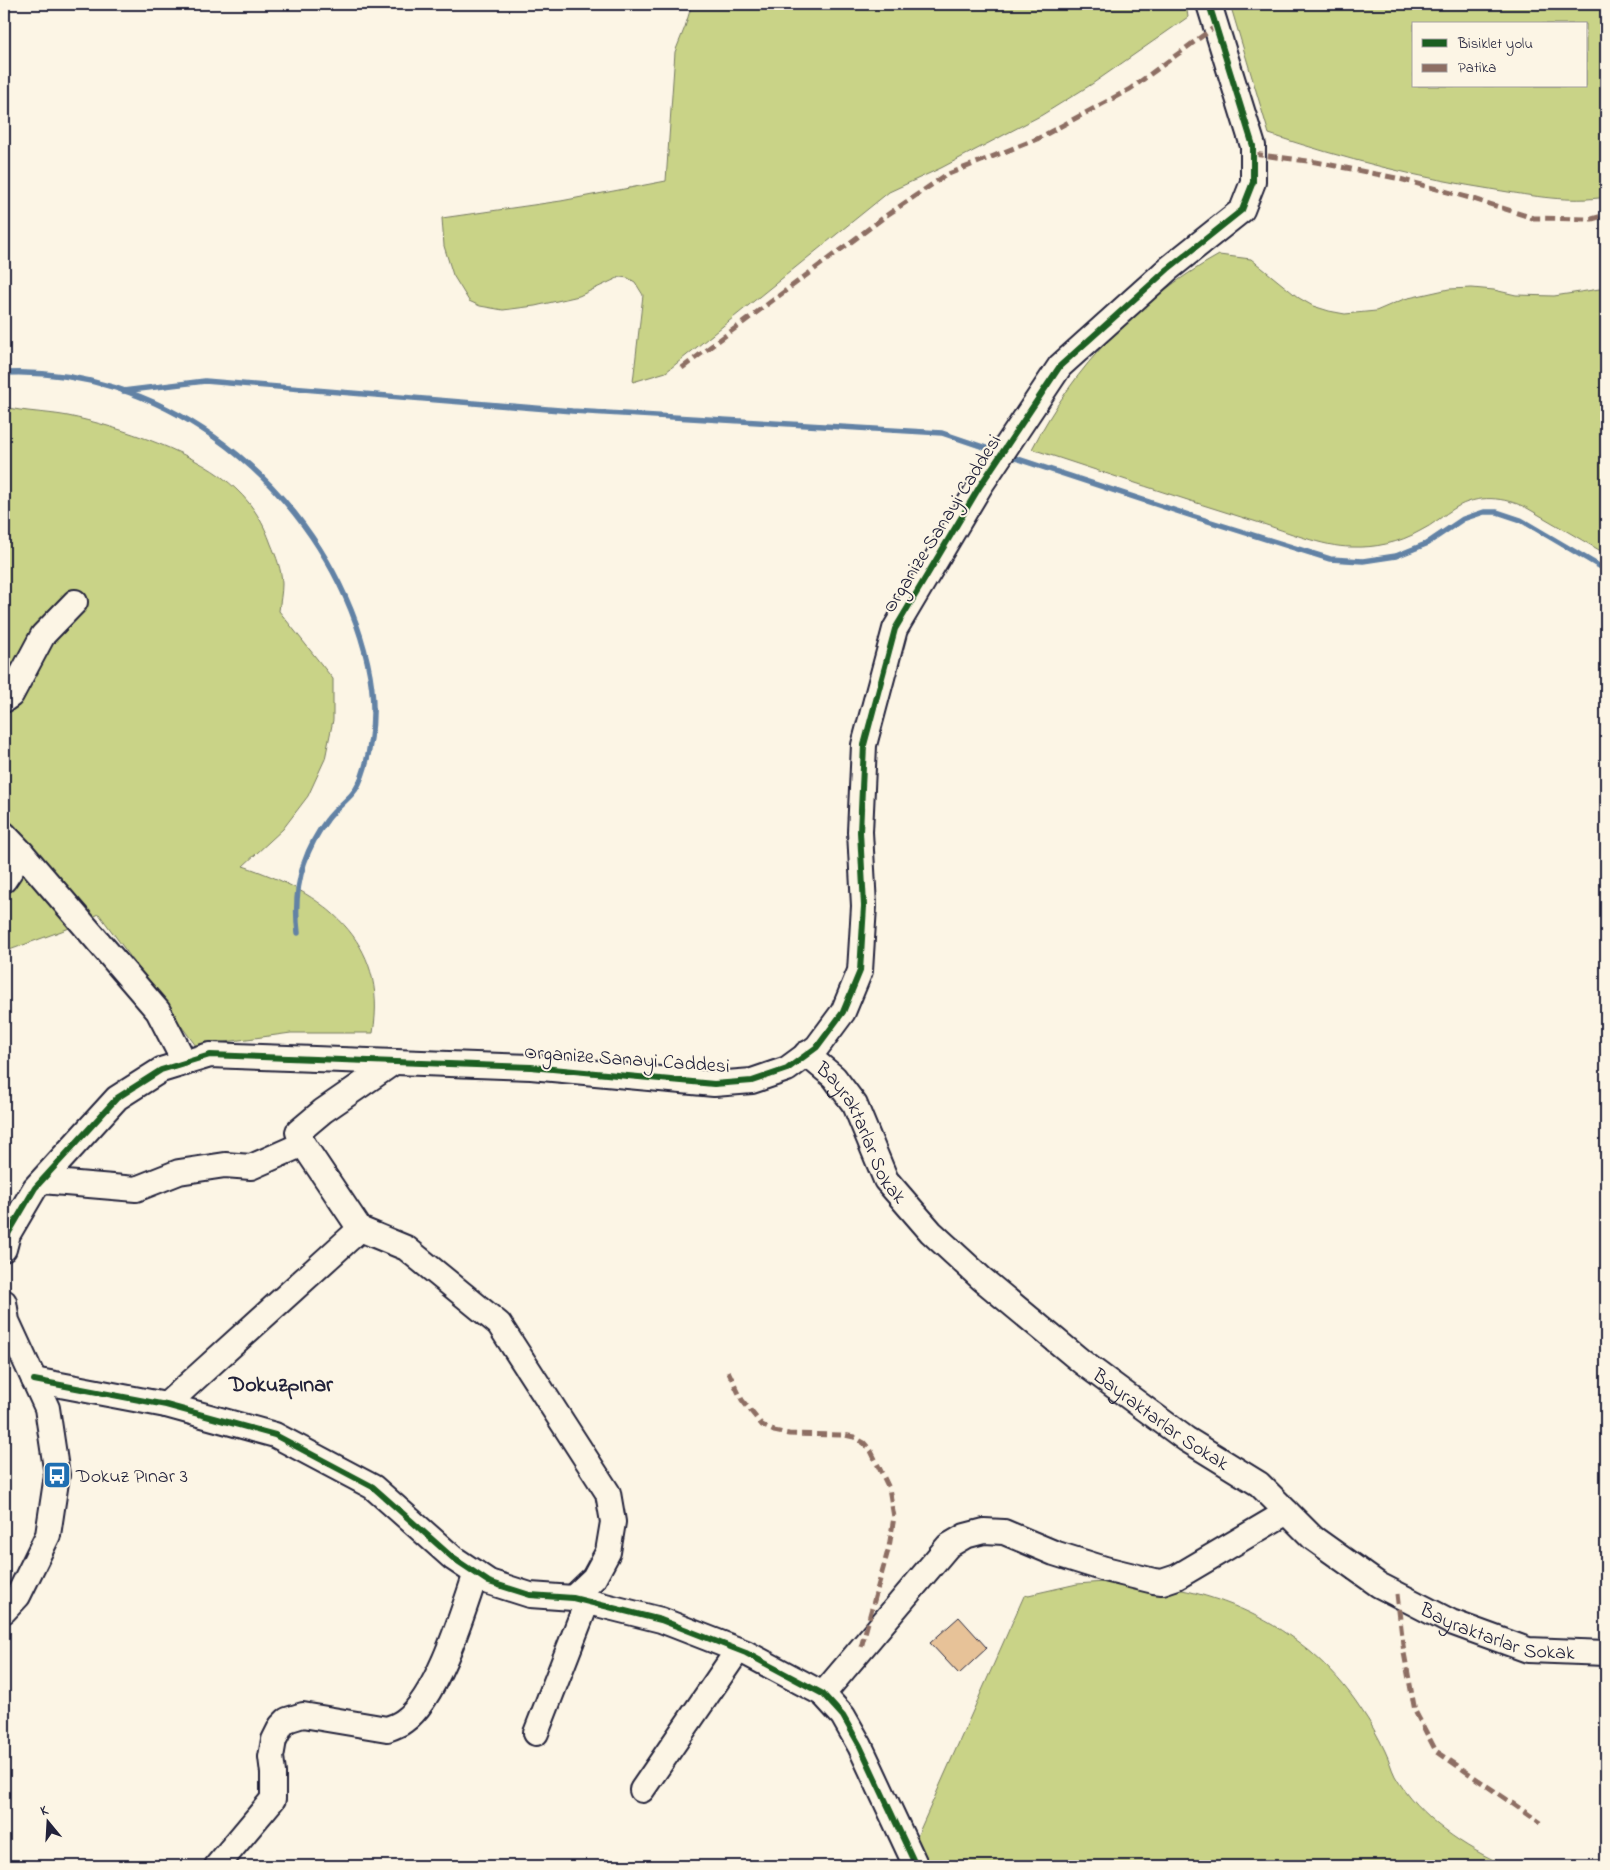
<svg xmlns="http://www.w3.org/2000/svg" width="1610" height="1870" font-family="'Indie Flower',sans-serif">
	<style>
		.green { fill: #c9d387; stroke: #767a61; fill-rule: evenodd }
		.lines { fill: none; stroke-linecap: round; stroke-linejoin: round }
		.stream { stroke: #6282a5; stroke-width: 5.5 }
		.building { fill: #e7c298; stroke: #22223b }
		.minor-casing { stroke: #22223b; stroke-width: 28 }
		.minor { stroke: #fcf5e5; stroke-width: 24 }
		.quiet { stroke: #8d6e63; stroke-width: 5; stroke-dasharray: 10 5; stroke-linecap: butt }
		.cycleway-casing { stroke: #fcf5e5; stroke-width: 9 }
		.cycleway { stroke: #1b5e20; stroke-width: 6 }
		.labels { text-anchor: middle; stroke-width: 4; stroke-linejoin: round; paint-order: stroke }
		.street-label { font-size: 20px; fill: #22223b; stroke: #fcf5e5 }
		.poi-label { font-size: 20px; fill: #22223b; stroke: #fcf5e5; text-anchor: start }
		.quarter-label { font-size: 22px; font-weight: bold; fill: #22223b; stroke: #fcf5e5 }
	</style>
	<rect width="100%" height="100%" fill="#fcf5e5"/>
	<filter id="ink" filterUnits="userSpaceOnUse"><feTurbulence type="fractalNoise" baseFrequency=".02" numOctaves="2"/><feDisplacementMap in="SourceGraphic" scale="10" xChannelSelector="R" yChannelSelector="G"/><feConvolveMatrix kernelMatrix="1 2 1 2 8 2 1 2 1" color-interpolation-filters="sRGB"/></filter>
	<g filter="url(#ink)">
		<g class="green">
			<path d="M 692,4 L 1186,4 L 1188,17 L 1092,84 L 1042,115 L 941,168 L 889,192 L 666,372 L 633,382 L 643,295 L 635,282 L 628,278 L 620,277 L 579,296 L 535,306 L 503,310 L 480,306 L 469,301 L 453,275 L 444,246 L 442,218 L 561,201 L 666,181 L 675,52 L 685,27 Z"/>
			<path d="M 1230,4 L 1606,4 L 1606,197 C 1569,203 1533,196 1496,190 C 1419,178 1344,159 1269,134 ZM 1414,24 L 1586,24 L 1586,86 L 1414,86 Z"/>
			<path d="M 1219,255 L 1251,259 L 1299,298 L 1313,306 L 1329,311 L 1345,314 L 1376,311 L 1404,299 L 1449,289 L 1472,288 L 1494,290 L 1516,295 L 1554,296 L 1606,288 L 1606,554 L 1527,508 C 1504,497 1478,494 1455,508 C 1443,515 1433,525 1420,531 C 1399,543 1375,548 1351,547 C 1323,547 1286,531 1260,523 C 1183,499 1108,474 1032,449 C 1076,364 1136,301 1219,255 Z"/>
			<path d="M 4,407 C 25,412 47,412 68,416 C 117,426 202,454 237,490 C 253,505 264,524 271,544 C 276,556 282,571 282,584 C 282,593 280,602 279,611 L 333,679 L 333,720 L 325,759 L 308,796 L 283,829 L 243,866 C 322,892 389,940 373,1033 L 291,1033 L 196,1046 L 99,914 L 67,929 L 4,952 Z"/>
			<path d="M 1104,1582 C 1205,1581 1304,1622 1361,1709 C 1370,1722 1378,1736 1385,1751 C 1389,1759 1391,1768 1395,1776 C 1418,1816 1466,1850 1508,1866 L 904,1866 L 1024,1596 L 1077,1584 Z"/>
		</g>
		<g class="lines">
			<g class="stream">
				<path d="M 4,53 L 4,69"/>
				<path d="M 4,373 C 157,366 295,471 351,610 C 367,650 378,694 371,738 C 369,753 363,783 352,794 C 344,803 334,810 327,820 C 302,853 293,892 298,933"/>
				<path d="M 123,391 L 205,381 L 572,411 L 942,433 L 998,452"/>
				<path d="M 1006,455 L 1192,516 L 1330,559 L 1363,561 L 1396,556 L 1426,544 L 1463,519 L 1484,512 L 1497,512 L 1521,520 L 1606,570"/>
			</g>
		</g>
		<path class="building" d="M 959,1617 L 987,1648 L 959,1674 L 930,1643 Z"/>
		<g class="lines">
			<g class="minor-casing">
				<g id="minor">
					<path d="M 4,700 L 11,695 L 43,635 L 75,602"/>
					<path d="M 4,834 L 22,853 L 158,1011 L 185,1063"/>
					<path d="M 4,880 L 22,853"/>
					<path id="s1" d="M 806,1054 L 834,1077 L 855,1105 L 886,1180 L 931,1232 L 982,1279 L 1082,1362 L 1186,1439 L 1259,1484 L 1313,1538 L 1379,1585 L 1451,1622 L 1528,1650 L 1606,1653"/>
					<path d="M 394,1062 L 323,1111 L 298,1132 L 303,1144 L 360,1229 L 406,1248 L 499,1324 L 608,1493 L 613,1522 L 608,1552 L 594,1578 L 573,1598"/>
					<path d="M 42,1181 L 136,1189 L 179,1172 L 225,1165 L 251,1167 L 303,1144"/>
					<path d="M 4,1249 L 8,1234 L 35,1188 L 117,1098 L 161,1070 L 210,1055 L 531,1067 L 714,1084 L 752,1081 L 787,1069 L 817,1047 L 843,1012 L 860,971 L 864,906 L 860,832 L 864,745 L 895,629 L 980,486 L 1060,366 L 1168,269 L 1242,210 L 1253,182 L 1253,146 L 1209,4"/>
					<path d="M 4,1302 L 7,1321 L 47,1408 L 57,1475 L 48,1535 L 18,1596 L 4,1611"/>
					<path d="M 34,1380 L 166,1405 L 275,1435 L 373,1487 L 453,1558 L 489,1582 L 530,1595 L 573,1598 L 661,1620 L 746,1653 L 823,1694 L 843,1716 L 860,1746 L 916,1866"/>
					<path d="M 166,1405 L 360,1229"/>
					<path d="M 823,1694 L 948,1546 L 965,1536 L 984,1531 L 1004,1532 L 1054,1553 L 1105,1569 L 1154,1581 L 1162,1582 L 1177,1577 L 1287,1512"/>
					<path d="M 536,1733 L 587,1602"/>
					<path d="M 642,1790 L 738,1650"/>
					<path d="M 217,1866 L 273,1799 L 273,1773 L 271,1757 L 274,1740 L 281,1726 L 287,1720 L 303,1715 L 387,1729 C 393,1727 399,1725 404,1721 C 437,1698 463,1612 476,1573"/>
				</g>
			</g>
			<use href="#minor" class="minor"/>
			<g class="quiet">
				<path d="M 1253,154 L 1316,162 L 1396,178 L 1474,199 L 1533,218 L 1592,219 L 1606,215"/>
				<path d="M 682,368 L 887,215 L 946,175 L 1037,139 L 1130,89 L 1216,26"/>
				<path d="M 728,1371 L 742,1400 L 762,1425 L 774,1431 L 789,1434 L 844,1435 L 854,1437 L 864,1443 L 871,1451 L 889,1488 L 894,1517 L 889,1547 L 860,1651"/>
				<path d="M 1397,1594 L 1404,1653 L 1415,1711 L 1436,1751 L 1541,1823"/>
			</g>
			<g class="cycleway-casing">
				<g id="cycleway">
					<path d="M 4,1249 L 8,1234 L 35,1188 L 117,1098 L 161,1070 L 210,1055 L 531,1067 L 714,1084 L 752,1081 L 787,1069 L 817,1047 L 843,1012 L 860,971 L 864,906 L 860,832 L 864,745 L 895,629 L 980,486 L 1060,366 L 1168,269 L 1242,210 L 1253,182 L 1253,146 L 1209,4"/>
					<path d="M 34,1380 L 166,1405 L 275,1435 L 373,1487 L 453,1558 L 489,1582 L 530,1595 L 573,1598 L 661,1620 L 746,1653 L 823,1694 L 843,1716 L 860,1746 L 916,1866"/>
				</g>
			</g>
			<use href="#cycleway" class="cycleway"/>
		</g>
	</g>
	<defs>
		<g id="bus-square" transform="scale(1.4375)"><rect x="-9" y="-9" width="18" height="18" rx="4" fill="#1f6fb2" stroke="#fcf5e5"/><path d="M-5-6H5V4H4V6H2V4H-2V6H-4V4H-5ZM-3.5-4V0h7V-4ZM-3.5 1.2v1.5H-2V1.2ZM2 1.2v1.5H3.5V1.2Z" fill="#fff"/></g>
	</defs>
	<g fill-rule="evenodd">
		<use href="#bus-square" x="57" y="1475"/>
	</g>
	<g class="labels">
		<g class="street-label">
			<text transform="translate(941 523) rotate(-58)" y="7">Organize Sanayi Caddesi</text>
			<text transform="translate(627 1058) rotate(4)" y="7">Organize Sanayi Caddesi</text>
			<text dy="7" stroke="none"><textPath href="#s1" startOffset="98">Bayraktarlar Sokak</textPath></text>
			<text dy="7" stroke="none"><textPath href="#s1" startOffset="518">Bayraktarlar Sokak</textPath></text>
			<text dy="7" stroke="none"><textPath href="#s1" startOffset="922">Bayraktarlar Sokak</textPath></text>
		</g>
		<g class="poi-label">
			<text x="76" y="1482">Dokuz Pınar 3</text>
		</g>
		<g class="quarter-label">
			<text x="281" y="1391">Dokuzpınar</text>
		</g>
	</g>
	<rect width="1610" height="1870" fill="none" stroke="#fcf5e5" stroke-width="20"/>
	<rect x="10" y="10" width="1590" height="1850" fill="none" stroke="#22223b" stroke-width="2" filter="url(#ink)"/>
	<rect x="1412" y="22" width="175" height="65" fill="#fcf5e5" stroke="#a5a1a1"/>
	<rect x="1422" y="39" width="25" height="8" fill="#1b5e20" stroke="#a5a1a1"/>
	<text x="1458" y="48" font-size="15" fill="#22223b">Bisiklet yolu</text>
	<rect x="1422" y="64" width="25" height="8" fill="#8d6e63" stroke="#a5a1a1"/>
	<text x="1458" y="72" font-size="15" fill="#22223b">Patika</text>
	<g transform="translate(48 1822) rotate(342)" stroke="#fcf5e5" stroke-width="4" paint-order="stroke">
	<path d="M0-4L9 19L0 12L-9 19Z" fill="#22223b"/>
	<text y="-8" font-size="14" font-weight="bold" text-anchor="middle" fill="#22223b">K</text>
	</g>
</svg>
